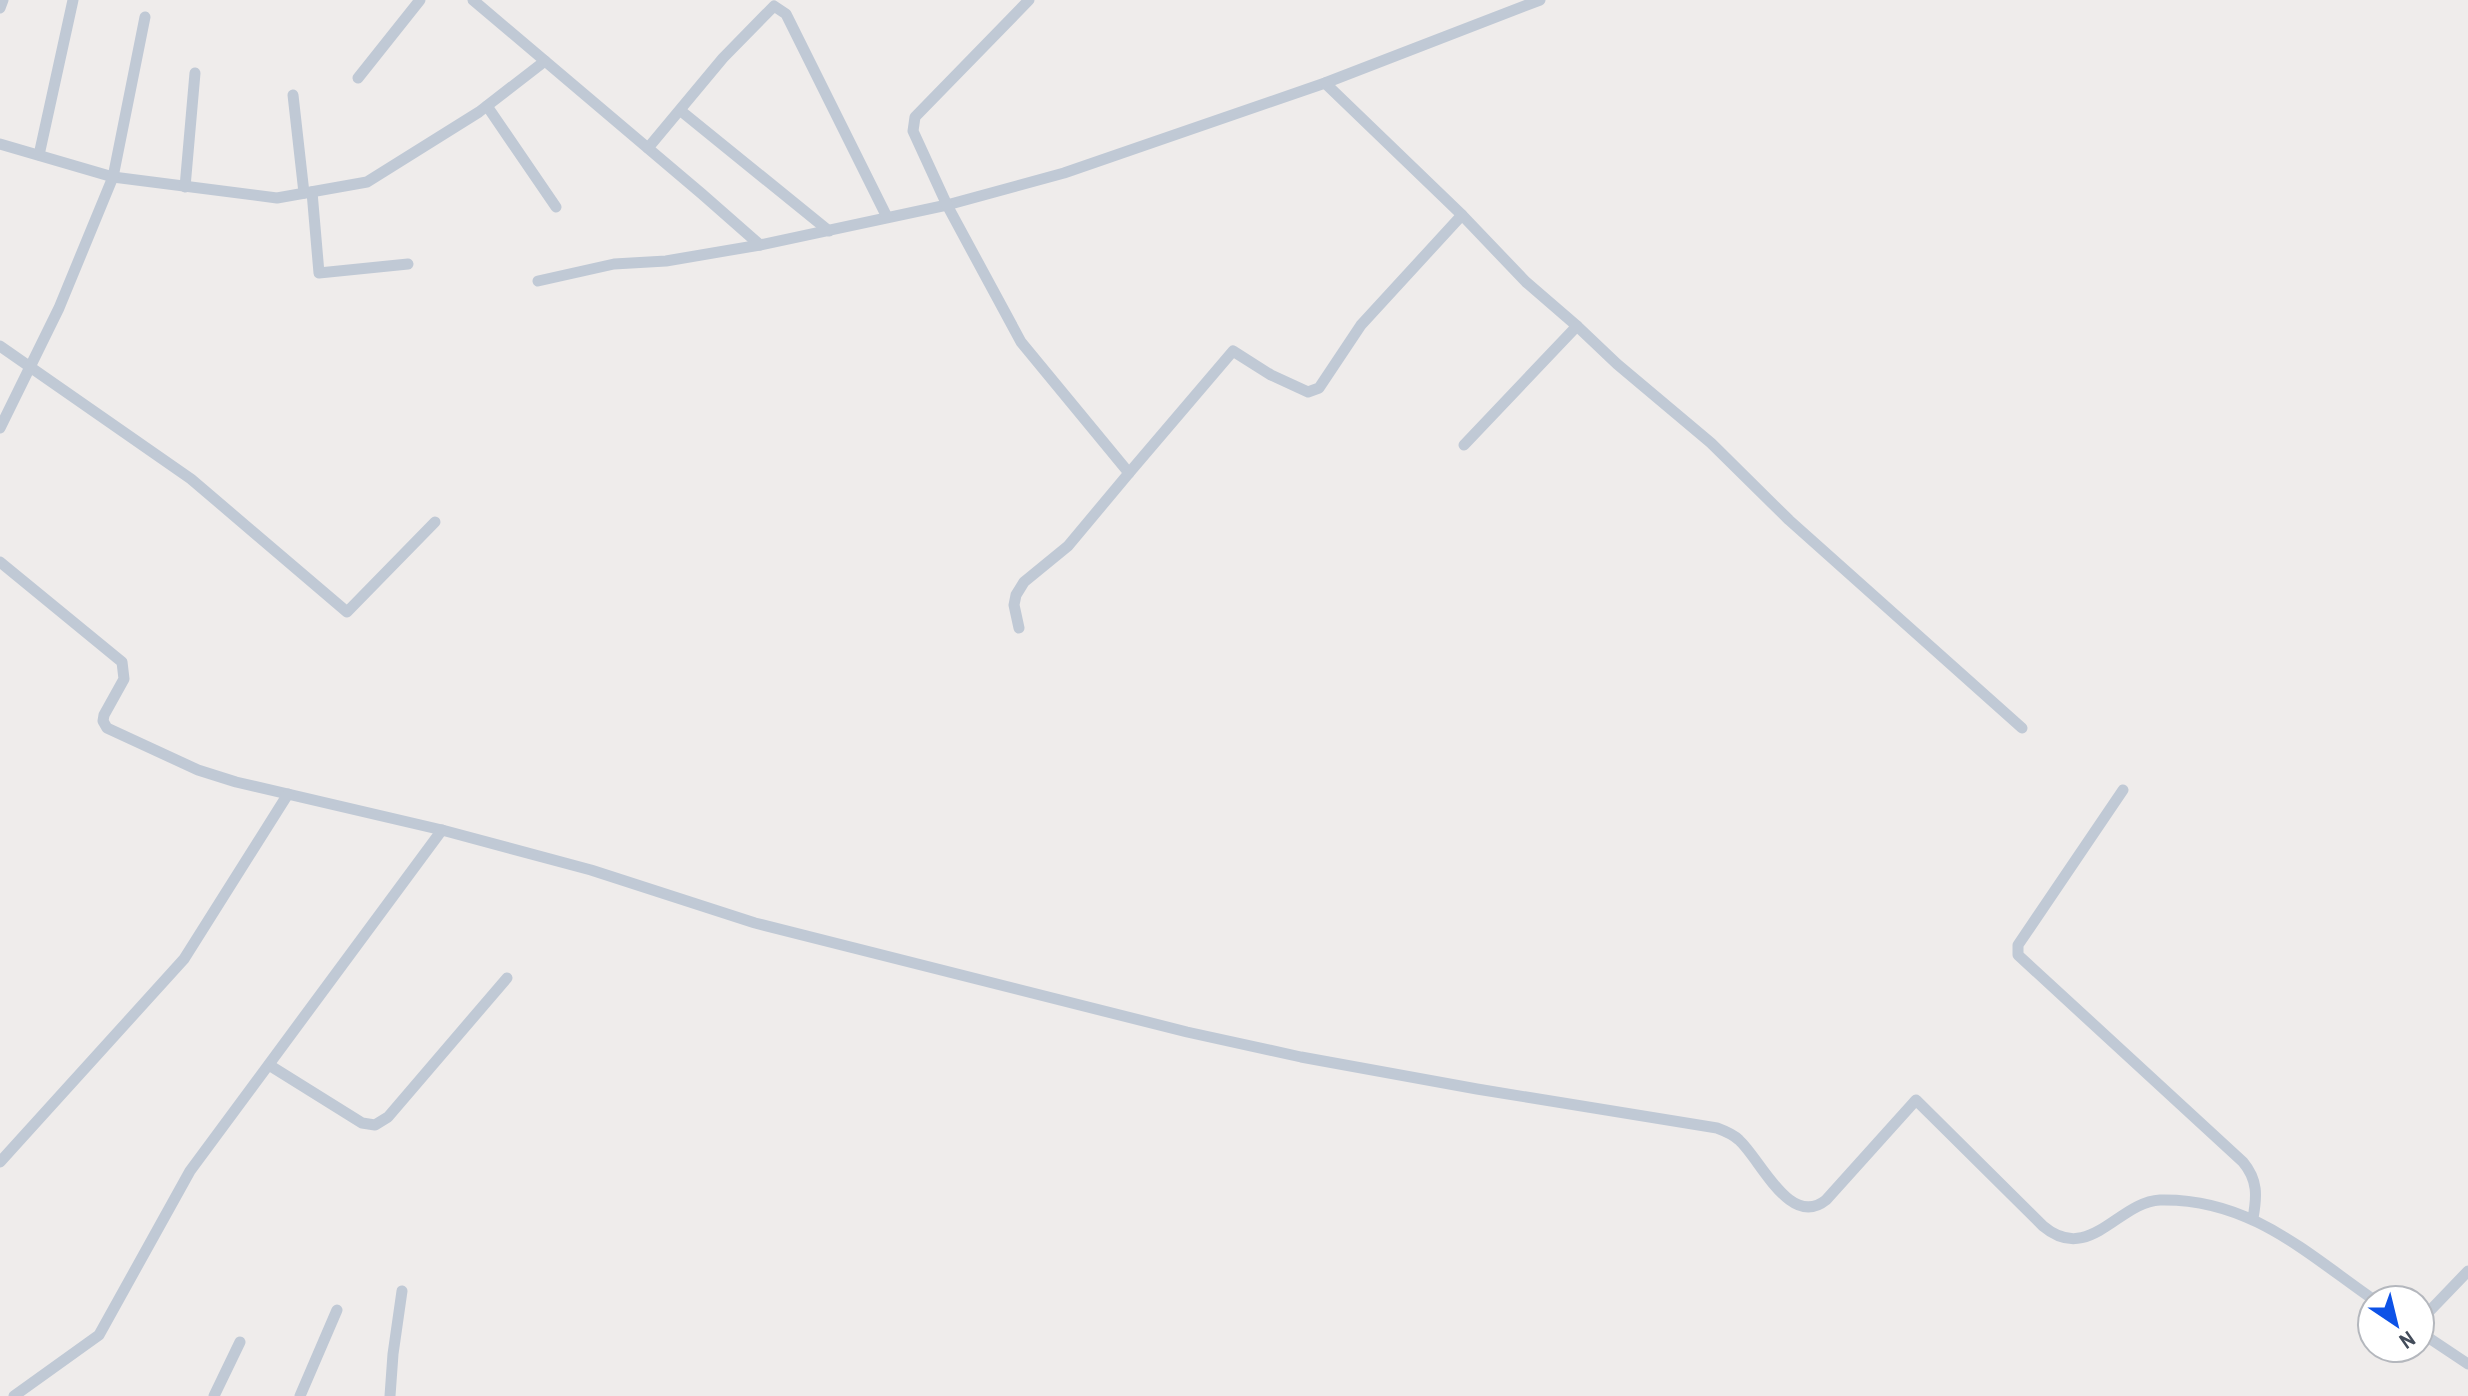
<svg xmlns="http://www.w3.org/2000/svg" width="2468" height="1396" font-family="'Archivo Narrow',sans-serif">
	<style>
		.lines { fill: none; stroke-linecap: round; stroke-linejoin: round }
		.street { stroke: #c0c9d5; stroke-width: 11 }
	</style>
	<rect width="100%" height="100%" fill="#efeceb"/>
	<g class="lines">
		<g class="street">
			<path d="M 473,0 L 702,194 L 760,245 L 947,205 L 1064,173 L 1325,83 L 1540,0"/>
			<path d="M 1029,0 L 915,117 L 913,131 L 947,205 L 1021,342 L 1129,473 L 1233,351 L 1271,375 L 1308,392 L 1319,388 L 1361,325 L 1462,215"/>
			<path d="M 0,8 L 3,0"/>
			<path d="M 358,78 L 420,0"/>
			<path d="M 1325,83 L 1462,215 L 1526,282 L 1577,326 L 1464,445"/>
			<path d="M 293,95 L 304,193"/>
			<path d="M 487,106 L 556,207"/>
			<path d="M 681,111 L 829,231"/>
			<path d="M 0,144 L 113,177 L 277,198 L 367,182 L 479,112 L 545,61"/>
			<path d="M 648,148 L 723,58 L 774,6 L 786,14 L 887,217"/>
			<path d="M 39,155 L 73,0"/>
			<path d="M 185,187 L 195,73"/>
			<path d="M 312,192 L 319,273 L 408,264"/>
			<path d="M 538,281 L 614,264 L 666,261 L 760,245"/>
			<path d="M 1577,326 L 1617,364 L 1711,443 L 1789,520 L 2022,728"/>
			<path d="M 0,346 L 191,479 L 347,612 L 435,522"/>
			<path d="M 0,428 L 59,308 L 113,177 L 145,17"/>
			<path d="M 0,562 L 122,662 L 124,679 L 104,715 L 103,721 L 107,728 L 198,770 L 236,782 L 442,830 L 591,870 L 755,923 L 1187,1032 L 1301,1057 L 1477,1089 L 1717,1128 C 1725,1131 1733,1134 1739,1140 C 1761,1160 1790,1229 1826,1200 L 1916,1100 L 2043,1226 C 2089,1265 2118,1202 2160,1200 C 2249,1198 2305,1252 2374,1300"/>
			<path d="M 1019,628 L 1014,605 L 1016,595 L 1024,582 L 1068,546 L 1129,473"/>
			<path d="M 2123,790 L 2018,945 L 2018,955 L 2243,1162 C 2258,1180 2257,1196 2253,1218"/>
			<path d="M 269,1065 L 362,1123 L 375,1125 L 388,1117 L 507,978"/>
			<path d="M 0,1162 L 184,959 L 288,794"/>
			<path d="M 2420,1321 L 2468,1271"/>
			<path d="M 2420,1332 L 2468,1364"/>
			<path d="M 14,1396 L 99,1335 L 190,1171 L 442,830"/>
			<path d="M 214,1396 L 240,1342"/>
			<path d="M 300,1396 L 337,1310"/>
			<path d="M 390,1396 L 393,1354 L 402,1291"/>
		</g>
	</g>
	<g transform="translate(2396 1324) rotate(145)"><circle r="38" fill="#ffffff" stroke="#b4b7bd" stroke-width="2"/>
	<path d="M0-6L14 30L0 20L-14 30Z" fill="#0d52e7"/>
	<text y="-12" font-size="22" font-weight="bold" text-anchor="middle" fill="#434c5a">N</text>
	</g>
</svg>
